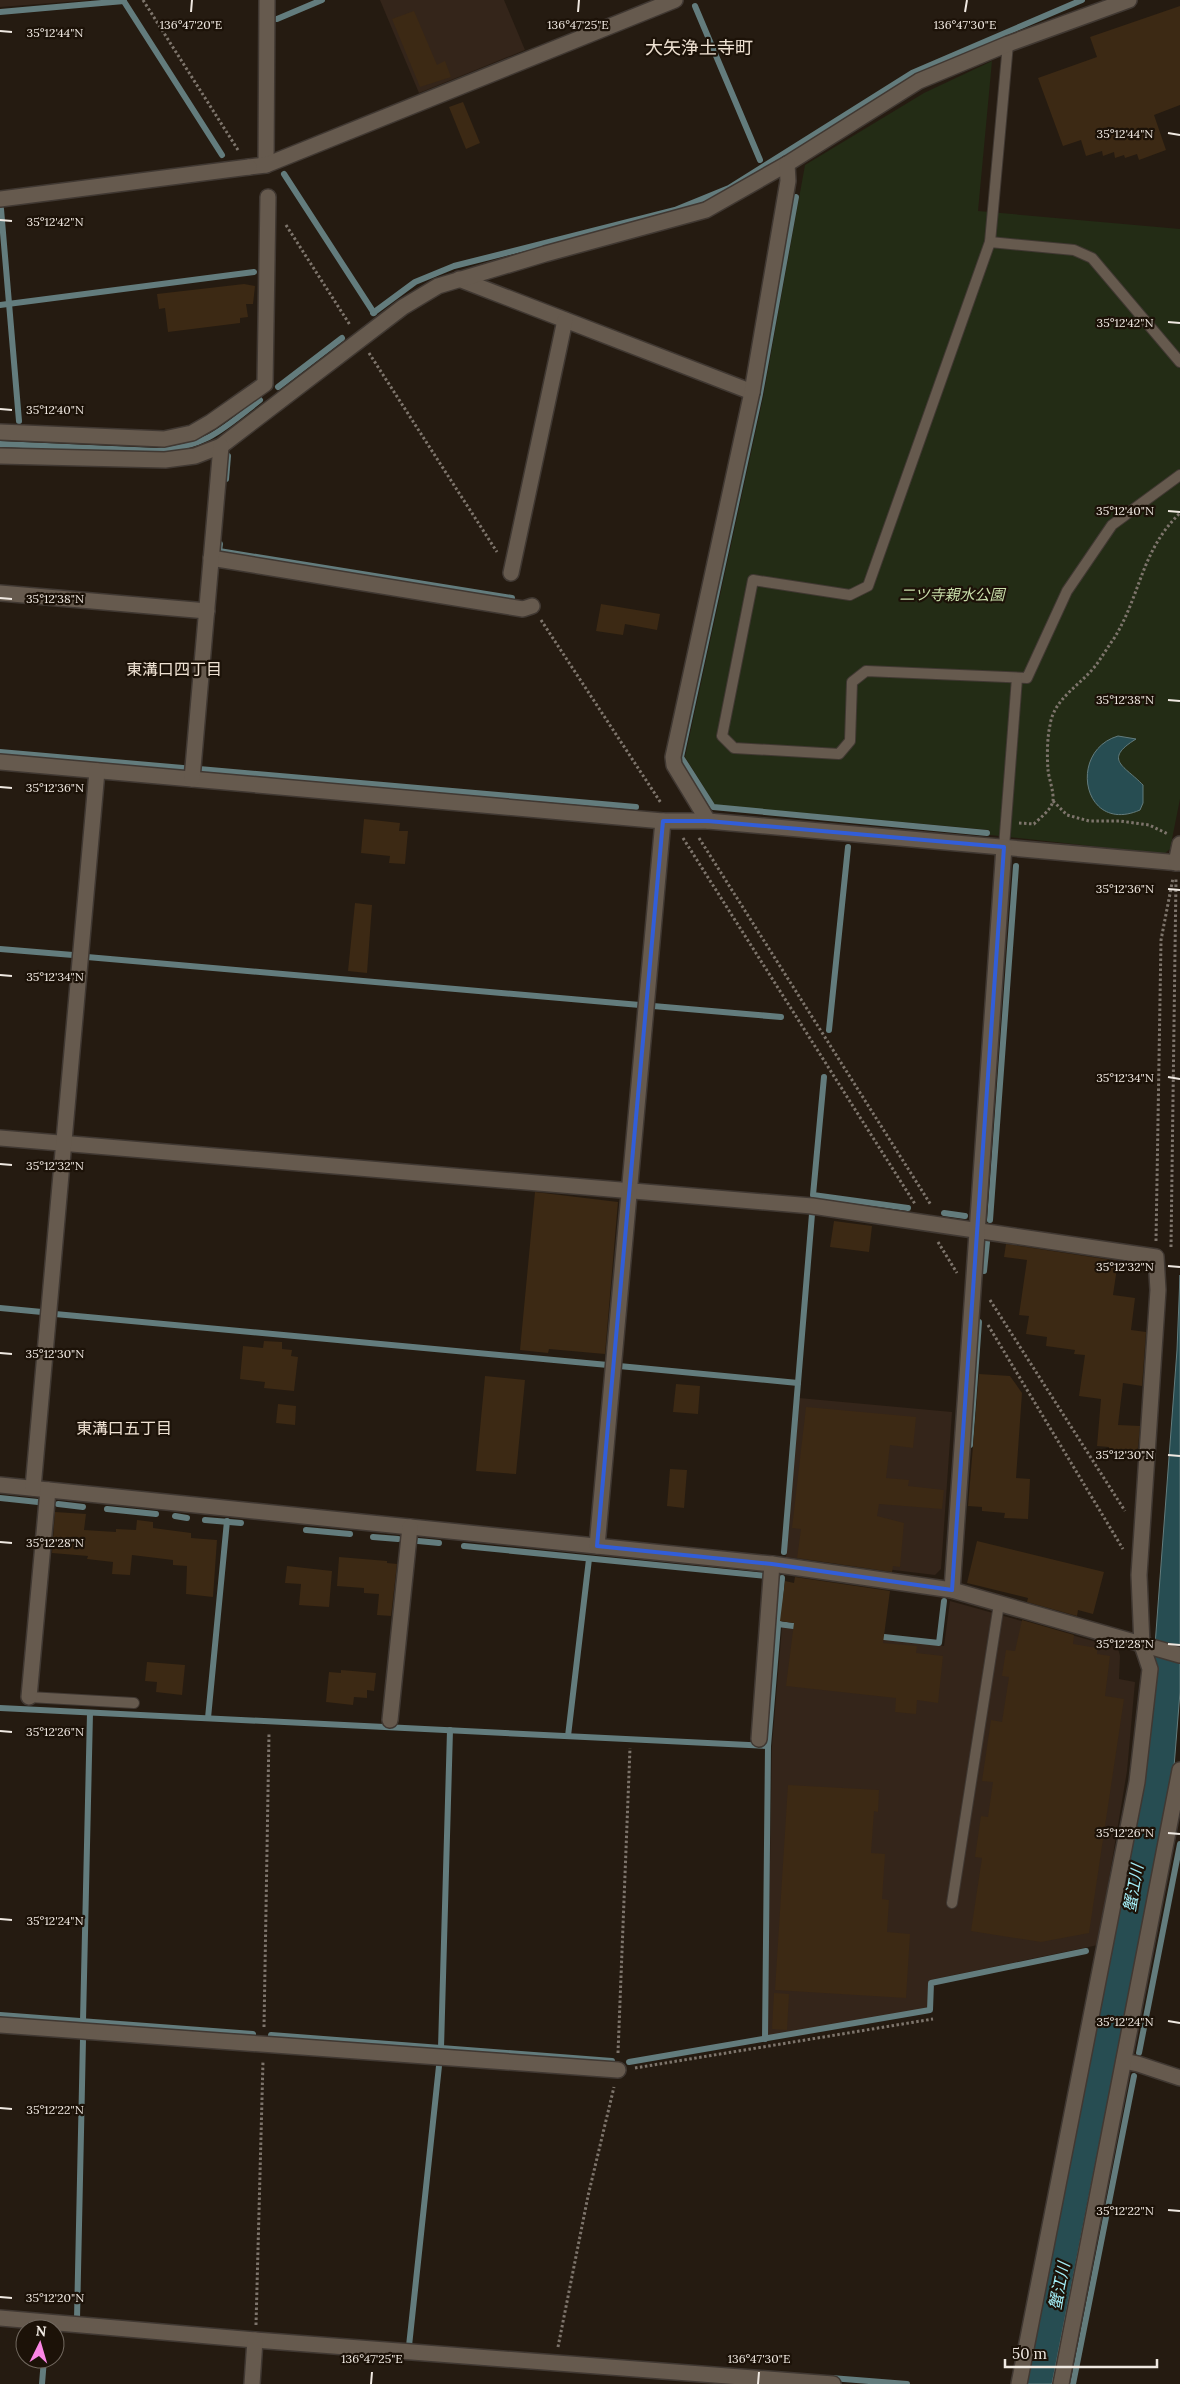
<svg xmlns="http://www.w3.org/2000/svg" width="1180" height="2384" font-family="Lora,'Noto Sans JP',serif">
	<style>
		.industrial { fill: #34251a }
		.green { fill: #232c15 }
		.water { fill: #274d52; stroke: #637c7d }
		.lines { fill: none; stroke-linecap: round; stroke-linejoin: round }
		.stream { stroke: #637c7d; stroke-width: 6 }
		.building { fill: #3c2914 }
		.lane-casing { stroke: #403832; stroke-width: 12 }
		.street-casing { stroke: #403832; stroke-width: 18 }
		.secondary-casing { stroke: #403832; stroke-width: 18 }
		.path { stroke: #7e756c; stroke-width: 3; stroke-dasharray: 2.5 2.5; stroke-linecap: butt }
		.lane { stroke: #665a4e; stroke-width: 10 }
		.street { stroke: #665a4e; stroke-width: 15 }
		.secondary { stroke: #665a4e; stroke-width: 15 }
		.marked { fill: none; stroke: #325ed9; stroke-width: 4; stroke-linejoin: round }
		.ticks { fill: none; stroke: #f0e9e2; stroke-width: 2 }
		.labels { text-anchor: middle; stroke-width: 4.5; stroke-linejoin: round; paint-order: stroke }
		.park-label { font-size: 15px; font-style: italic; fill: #c8dda9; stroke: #1c1208 }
		.neighbourhood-label { font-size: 16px; fill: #eee1d2; stroke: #1c1208 }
		.water-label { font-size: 16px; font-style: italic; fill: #a4eef7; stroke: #1c1208 }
		.quarter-label { font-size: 18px; fill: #eee1d2; stroke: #1c1208 }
		.ticks-label { font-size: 12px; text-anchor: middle; fill: #f0e9e2; stroke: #1c1208; stroke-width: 4.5; stroke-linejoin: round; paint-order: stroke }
	</style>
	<rect width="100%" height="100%" fill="#251b11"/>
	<g class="industrial">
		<path d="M 0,0 L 91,0 L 0,7 Z"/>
		<path d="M 380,0 L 504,0 L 525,50 L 419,93 Z"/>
		<path d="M 799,1398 L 952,1412 L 941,1569 L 935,1575 L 786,1557 Z"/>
		<path d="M 950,1601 L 1118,1648 L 1120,1656 L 1119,1679 L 1135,1682 L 1127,1771 L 1098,1945 L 930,1980 L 928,2009 L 767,2036 L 772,1746 L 782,1627 L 944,1646 Z"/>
	</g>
	<path class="green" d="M 992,61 L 978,211 L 1180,229 L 1180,799 L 1170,849 L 1164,854 L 990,835 L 990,830 L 715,805 L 685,757 L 763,398 L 805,165 L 924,93 Z"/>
	<g class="water">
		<path d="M 1118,736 L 1136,739 C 1102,760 1125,766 1143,785 L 1143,803 L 1140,810 C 1083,835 1067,751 1118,736 Z"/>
		<path d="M 1180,1275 L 1180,1692 L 1174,1767 L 1052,2384 L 1026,2384 L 1154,1659 L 1177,1350 Z"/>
	</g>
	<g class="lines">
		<g class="stream">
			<path d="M 123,0 L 222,155"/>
			<path d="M 695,6 L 760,160"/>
			<path d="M 0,12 L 124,1"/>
			<path d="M 277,19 L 322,0"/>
			<path d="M 284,174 L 374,313"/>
			<path d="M 796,197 L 760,394 L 681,757 L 713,807 L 987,833"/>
			<path d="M 1,209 L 19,421"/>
			<path d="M 0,305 L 254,272"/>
			<path d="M 373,313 L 415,282 L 454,266 L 675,210 L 729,188 L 912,73 L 1082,0"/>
			<path d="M 278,387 L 342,338"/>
			<path d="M 0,444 L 157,451 C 207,446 222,430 260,400"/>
			<path d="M 226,479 L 228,456"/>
			<path d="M 220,544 L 219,551 L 512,598"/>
			<path d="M 0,752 L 183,768"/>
			<path d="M 199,764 L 199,769 L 636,807"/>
			<path d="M 0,949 L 73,955"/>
			<path d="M 87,957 L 640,1005"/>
			<path d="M 653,1006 L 781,1017"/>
			<path d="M 829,1030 L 848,847"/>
			<path d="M 824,1077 L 813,1195 L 908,1208"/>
			<path d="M 944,1213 L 965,1216"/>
			<path d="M 990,1220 L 1016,866"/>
			<path d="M 984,1271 L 987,1242"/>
			<path d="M 0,1308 L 42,1312"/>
			<path d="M 55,1314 L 608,1365"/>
			<path d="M 619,1366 L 798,1383"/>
			<path d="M 970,1445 L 979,1322"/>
			<path d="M 0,1498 L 38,1502"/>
			<path d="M 58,1504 L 83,1507"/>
			<path d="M 107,1509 L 156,1514"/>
			<path d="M 175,1516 L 187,1518"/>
			<path d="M 205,1520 L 241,1523"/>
			<path d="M 306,1530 L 350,1534"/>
			<path d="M 373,1537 L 398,1539"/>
			<path d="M 418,1541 L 439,1543"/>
			<path d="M 464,1546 L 766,1576"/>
			<path d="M 784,1552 L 812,1214"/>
			<path d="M 778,1624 L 801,1627"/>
			<path d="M 875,1636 L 939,1643 L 944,1601"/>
			<path d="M 0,1708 L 768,1746"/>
			<path d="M 208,1718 L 227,1521"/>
			<path d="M 568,1736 L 589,1559"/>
			<path d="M 0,2015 L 253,2034"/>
			<path d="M 83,2021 L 90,1713"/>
			<path d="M 271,2035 L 612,2061"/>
			<path d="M 765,2039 L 768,1746 L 782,1578"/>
			<path d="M 441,2048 L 450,1730"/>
			<path d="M 1139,2053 L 1180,1844"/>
			<path d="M 629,2062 L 930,2010 L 931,1983 L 1086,1951"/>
			<path d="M 77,2319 L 83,2039"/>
			<path d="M 409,2346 L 439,2066"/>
			<path d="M 831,2378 L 907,2384"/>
			<path d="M 42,2384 L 44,2359"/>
			<path d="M 1073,2384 L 1134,2076"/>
		</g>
	</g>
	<g class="building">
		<path d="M 1180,6 L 1180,105 L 1154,115 L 1166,150 L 1139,160 L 1137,154 L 1125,158 L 1124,155 L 1115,158 L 1114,152 L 1103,156 L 1102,151 L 1086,156 L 1081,140 L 1063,146 L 1038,78 L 1097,57 L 1090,37 Z"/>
		<path d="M 414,11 L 437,65 L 445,61 L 451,77 L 420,87 L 392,19 Z"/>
		<path d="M 463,102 L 480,143 L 466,149 L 449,107 Z"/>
		<path d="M 244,284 L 255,286 L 253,304 L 246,304 L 248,317 L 240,318 L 240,323 L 168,332 L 165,308 L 159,309 L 157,294 Z"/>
		<path d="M 601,604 L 660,614 L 657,630 L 625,624 L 623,635 L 596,631 Z"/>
		<path d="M 364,819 L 400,823 L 399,831 L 408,831 L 405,864 L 389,863 L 390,856 L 361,853 Z"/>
		<path d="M 355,903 L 372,905 L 367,973 L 348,971 Z"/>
		<path d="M 535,1192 L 618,1202 L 605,1354 L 549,1349 L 548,1353 L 520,1350 Z"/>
		<path d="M 834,1221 L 872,1226 L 869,1252 L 830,1247 Z"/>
		<path d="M 1006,1244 L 1118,1261 L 1113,1295 L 1135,1298 L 1131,1330 L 1146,1332 L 1142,1386 L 1123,1383 L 1118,1425 L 1140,1426 L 1137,1457 L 1108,1455 L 1109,1447 L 1097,1446 L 1101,1399 L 1079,1396 L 1085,1355 L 1074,1354 L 1075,1350 L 1046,1346 L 1047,1337 L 1026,1334 L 1029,1316 L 1019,1315 L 1027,1260 L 1004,1257 Z"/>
		<path d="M 264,1341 L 282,1342 L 282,1349 L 292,1350 L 291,1356 L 298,1357 L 294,1391 L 264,1388 L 265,1382 L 240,1379 L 243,1346 L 263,1348 Z"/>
		<path d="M 979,1374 L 1010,1376 L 1022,1393 L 1016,1478 L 1030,1479 L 1028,1519 L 1004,1518 L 1005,1513 L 982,1511 L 982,1507 L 968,1506 Z"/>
		<path d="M 485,1376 L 525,1380 L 516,1474 L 476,1471 Z"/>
		<path d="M 676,1384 L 700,1386 L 698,1414 L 673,1412 Z"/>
		<path d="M 278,1404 L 296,1406 L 295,1425 L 276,1423 Z"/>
		<path d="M 806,1407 L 916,1417 L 913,1448 L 890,1445 L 886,1478 L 909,1480 L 908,1486 L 944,1490 L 942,1509 L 879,1504 L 877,1516 L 904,1523 L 900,1567 L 893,1566 L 892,1572 L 797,1558 L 801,1529 L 792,1528 Z"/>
		<path d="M 670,1469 L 687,1470 L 684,1508 L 667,1506 Z"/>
		<path d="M 55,1512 L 86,1514 L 84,1530 L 116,1532 L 116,1529 L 136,1530 L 137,1520 L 153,1522 L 153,1528 L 191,1533 L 191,1538 L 217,1540 L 213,1597 L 186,1594 L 187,1566 L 173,1565 L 173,1560 L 132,1555 L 130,1575 L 112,1574 L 113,1562 L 87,1559 L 88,1556 L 52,1553 Z"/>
		<path d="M 977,1541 L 1104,1572 L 1093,1614 L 1078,1610 L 1077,1616 L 1027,1602 L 1028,1598 L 967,1583 Z"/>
		<path d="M 339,1557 L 387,1561 L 387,1563 L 397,1564 L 391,1616 L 377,1615 L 379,1594 L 364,1593 L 364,1588 L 337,1586 Z"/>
		<path d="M 287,1566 L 332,1571 L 329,1607 L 299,1605 L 301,1584 L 285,1583 Z"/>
		<path d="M 795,1577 L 890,1591 L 883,1643 L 917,1646 L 916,1653 L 943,1656 L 938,1703 L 917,1700 L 916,1714 L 895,1712 L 896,1698 L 786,1686 L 794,1623 L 780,1621 L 785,1581 L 794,1583 Z"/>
		<path d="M 1022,1620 L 1074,1635 L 1073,1644 L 1097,1648 L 1097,1654 L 1110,1656 L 1105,1696 L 1124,1699 L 1089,1933 L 1041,1942 L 971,1931 L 982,1858 L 975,1857 L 981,1816 L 988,1817 L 993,1782 L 982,1781 L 991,1720 L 1002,1722 L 1009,1677 L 1002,1676 L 1006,1650 L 1015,1651 Z"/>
		<path d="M 147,1662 L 185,1665 L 182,1695 L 156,1692 L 157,1682 L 145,1681 Z"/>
		<path d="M 341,1670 L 376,1673 L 374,1691 L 367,1690 L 367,1698 L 354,1697 L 353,1705 L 326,1702 L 329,1672 L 341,1673 Z"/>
		<path d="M 788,1785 L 879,1790 L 878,1812 L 874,1811 L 871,1853 L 885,1854 L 882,1899 L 889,1900 L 887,1932 L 910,1934 L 906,1998 L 775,1990 Z"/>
		<path d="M 774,1993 L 789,1994 L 787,2030 L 772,2029 Z"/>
	</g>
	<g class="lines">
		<g class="lane-casing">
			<g id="lane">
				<path d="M 990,242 L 1008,44"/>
				<path d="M 1180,362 L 1092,258 L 1074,250 L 990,242 L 868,586 L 850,595 L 753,580 L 722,736 L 734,748 L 839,754 L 850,741 L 852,682 L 866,671 L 1027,678 L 1067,591 L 1112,525 L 1180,475"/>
				<path d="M 1004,847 L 1017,678"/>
				<path d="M 29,1697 L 134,1703"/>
				<path d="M 952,1903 L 999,1604"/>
			</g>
		</g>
		<g class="street-casing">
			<g id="street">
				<path d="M 266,165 L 267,0"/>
				<path d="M 249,167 L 266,165 L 675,0"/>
				<path d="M 459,279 L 752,392"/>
				<path d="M 0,432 L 164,439 L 192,433 L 211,422 L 265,384 L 268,197"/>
				<path d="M 0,456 L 165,460 L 195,456 L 221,446 L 403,307 L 438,286 L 545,254 L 706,210 L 787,164 L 919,81 L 1008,44 L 1129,0"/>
				<path d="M 211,558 L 523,609 L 532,606"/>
				<path d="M 511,573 L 565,320"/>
				<path d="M 0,593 L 207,611"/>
				<path d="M 0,762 L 663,821 L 708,821 L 1180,863"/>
				<path d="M 192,779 L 221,446"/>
				<path d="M 708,821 L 674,765 L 673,757 L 752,392 L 788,181 L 787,164"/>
				<path d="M 1176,863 L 1180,844"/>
				<path d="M 0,1138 L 812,1206 L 1156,1257 L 1158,1290 L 1139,1575 L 1142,1645 L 1150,1669 L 1137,1782 L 1019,2384"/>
				<path d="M 0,1485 L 772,1564 L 952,1590 L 1180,1655"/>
				<path d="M 33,1488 L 97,771"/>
				<path d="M 597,1546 L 663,821"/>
				<path d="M 952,1590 L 1004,847"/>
				<path d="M 29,1697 L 48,1490"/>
				<path d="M 390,1720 L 410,1527"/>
				<path d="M 759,1739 L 772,1564"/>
				<path d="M 0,2025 L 618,2070"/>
				<path d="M 1124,2061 L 1138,2064 L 1180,2078"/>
				<path d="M 0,2318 L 255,2340 L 833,2384"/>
				<path d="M 252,2384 L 255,2340"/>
				<path d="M 1061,2384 L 1180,1770"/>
			</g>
		</g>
		<g class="secondary-casing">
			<path id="secondary" d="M 0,199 L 249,167"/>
		</g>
		<g class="path">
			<path d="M 143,0 L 238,150"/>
			<path d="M 286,225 L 350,325"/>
			<path d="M 369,353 L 497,552"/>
			<path d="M 541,620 L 661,803"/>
			<path d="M 1053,801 L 1067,815 L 1089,821 L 1120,821 L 1149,825 L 1168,834"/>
			<path d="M 1019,823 L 1034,824 C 1040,818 1051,810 1053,801 C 1054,792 1049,779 1048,770 C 1047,756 1047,739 1050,725 C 1054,698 1081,685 1096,665 C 1102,657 1107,648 1113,640 C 1141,596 1140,552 1180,513"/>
			<path d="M 683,838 L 915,1204"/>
			<path d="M 699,838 L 931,1205"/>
			<path d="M 1156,1241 L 1161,940 L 1173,878"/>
			<path d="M 938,1242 L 957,1273"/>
			<path d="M 1171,1247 L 1176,878"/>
			<path d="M 990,1300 L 1125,1511"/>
			<path d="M 988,1325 L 1123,1549"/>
			<path d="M 264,2027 L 269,1733"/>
			<path d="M 618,2053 L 630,1748"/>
			<path d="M 635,2068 L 933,2019"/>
			<path d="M 256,2325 L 263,2061"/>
			<path d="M 558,2347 L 588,2196 L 614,2087"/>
		</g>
		<use href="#lane" class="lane"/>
		<use href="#street" class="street"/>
		<use href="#secondary" class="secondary"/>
	</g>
	<path class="marked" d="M 663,821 L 708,821 L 1004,847 L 952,1590 L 772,1564 L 597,1546 Z"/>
	<path class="ticks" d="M 191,12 L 192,0M 578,12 L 579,0M 965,12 L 967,0M 0,31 L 12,32M 1168,133 L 1180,135M 0,220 L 12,221M 1168,322 L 1180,323M 0,409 L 12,410M 1168,511 L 1180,512M 0,598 L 12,599M 1168,700 L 1180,701M 0,787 L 12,788M 1168,889 L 1180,890M 0,975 L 12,976M 1168,1077 L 1180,1079M 0,1164 L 12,1165M 1168,1266 L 1180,1267M 0,1353 L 12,1354M 1168,1455 L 1180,1456M 0,1542 L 12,1543M 1168,1644 L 1180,1645M 0,1731 L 12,1732M 1168,1833 L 1180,1834M 0,1919 L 12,1920M 1168,2021 L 1180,2023M 0,2108 L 12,2109M 1168,2210 L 1180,2211M 0,2297 L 12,2298M 371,2384 L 372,2372M 758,2384 L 759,2372"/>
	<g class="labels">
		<g class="park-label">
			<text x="952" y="600">二ツ寺親水公園</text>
		</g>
		<g class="neighbourhood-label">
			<text x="174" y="675">東溝口四丁目</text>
			<text x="124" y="1434">東溝口五丁目</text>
		</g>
		<g class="water-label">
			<text transform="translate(1133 1888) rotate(-80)" y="6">蟹江川</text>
			<text transform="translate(1059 2286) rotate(-79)" y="6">蟹江川</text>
		</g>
		<g class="quarter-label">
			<text x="699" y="54">大矢浄土寺町</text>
		</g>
	</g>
	<g class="ticks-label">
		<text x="191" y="29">136°47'20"E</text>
		<text x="578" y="29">136°47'25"E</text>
		<text x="965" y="29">136°47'30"E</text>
		<text x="55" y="37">35°12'44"N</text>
		<text x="1125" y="138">35°12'44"N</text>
		<text x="55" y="226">35°12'42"N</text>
		<text x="1125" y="327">35°12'42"N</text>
		<text x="55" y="414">35°12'40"N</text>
		<text x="1125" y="515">35°12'40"N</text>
		<text x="55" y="603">35°12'38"N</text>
		<text x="1125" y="704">35°12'38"N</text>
		<text x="55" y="792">35°12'36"N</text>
		<text x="1125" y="893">35°12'36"N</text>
		<text x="55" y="981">35°12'34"N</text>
		<text x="1125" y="1082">35°12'34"N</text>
		<text x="55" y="1170">35°12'32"N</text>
		<text x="1125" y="1271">35°12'32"N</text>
		<text x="55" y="1358">35°12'30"N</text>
		<text x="1125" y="1459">35°12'30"N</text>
		<text x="55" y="1547">35°12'28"N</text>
		<text x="1125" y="1648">35°12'28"N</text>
		<text x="55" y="1736">35°12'26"N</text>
		<text x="1125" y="1837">35°12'26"N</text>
		<text x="55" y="1925">35°12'24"N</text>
		<text x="1125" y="2026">35°12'24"N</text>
		<text x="55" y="2114">35°12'22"N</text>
		<text x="1125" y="2215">35°12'22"N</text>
		<text x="55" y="2302">35°12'20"N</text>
		<text x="372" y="2363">136°47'25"E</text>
		<text x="759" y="2363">136°47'30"E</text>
	</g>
	<g transform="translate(40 2344) rotate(5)"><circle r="24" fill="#1c1208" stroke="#71685f"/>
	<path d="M0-4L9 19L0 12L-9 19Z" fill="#fb86e5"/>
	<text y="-8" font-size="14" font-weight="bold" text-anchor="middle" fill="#f0e9e2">N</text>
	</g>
	<path d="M1005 2359v8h152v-8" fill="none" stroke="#f0e9e2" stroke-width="2.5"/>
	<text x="1012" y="2359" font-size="15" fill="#f0e9e2" stroke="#1c1208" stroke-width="4" paint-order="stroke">50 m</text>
</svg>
